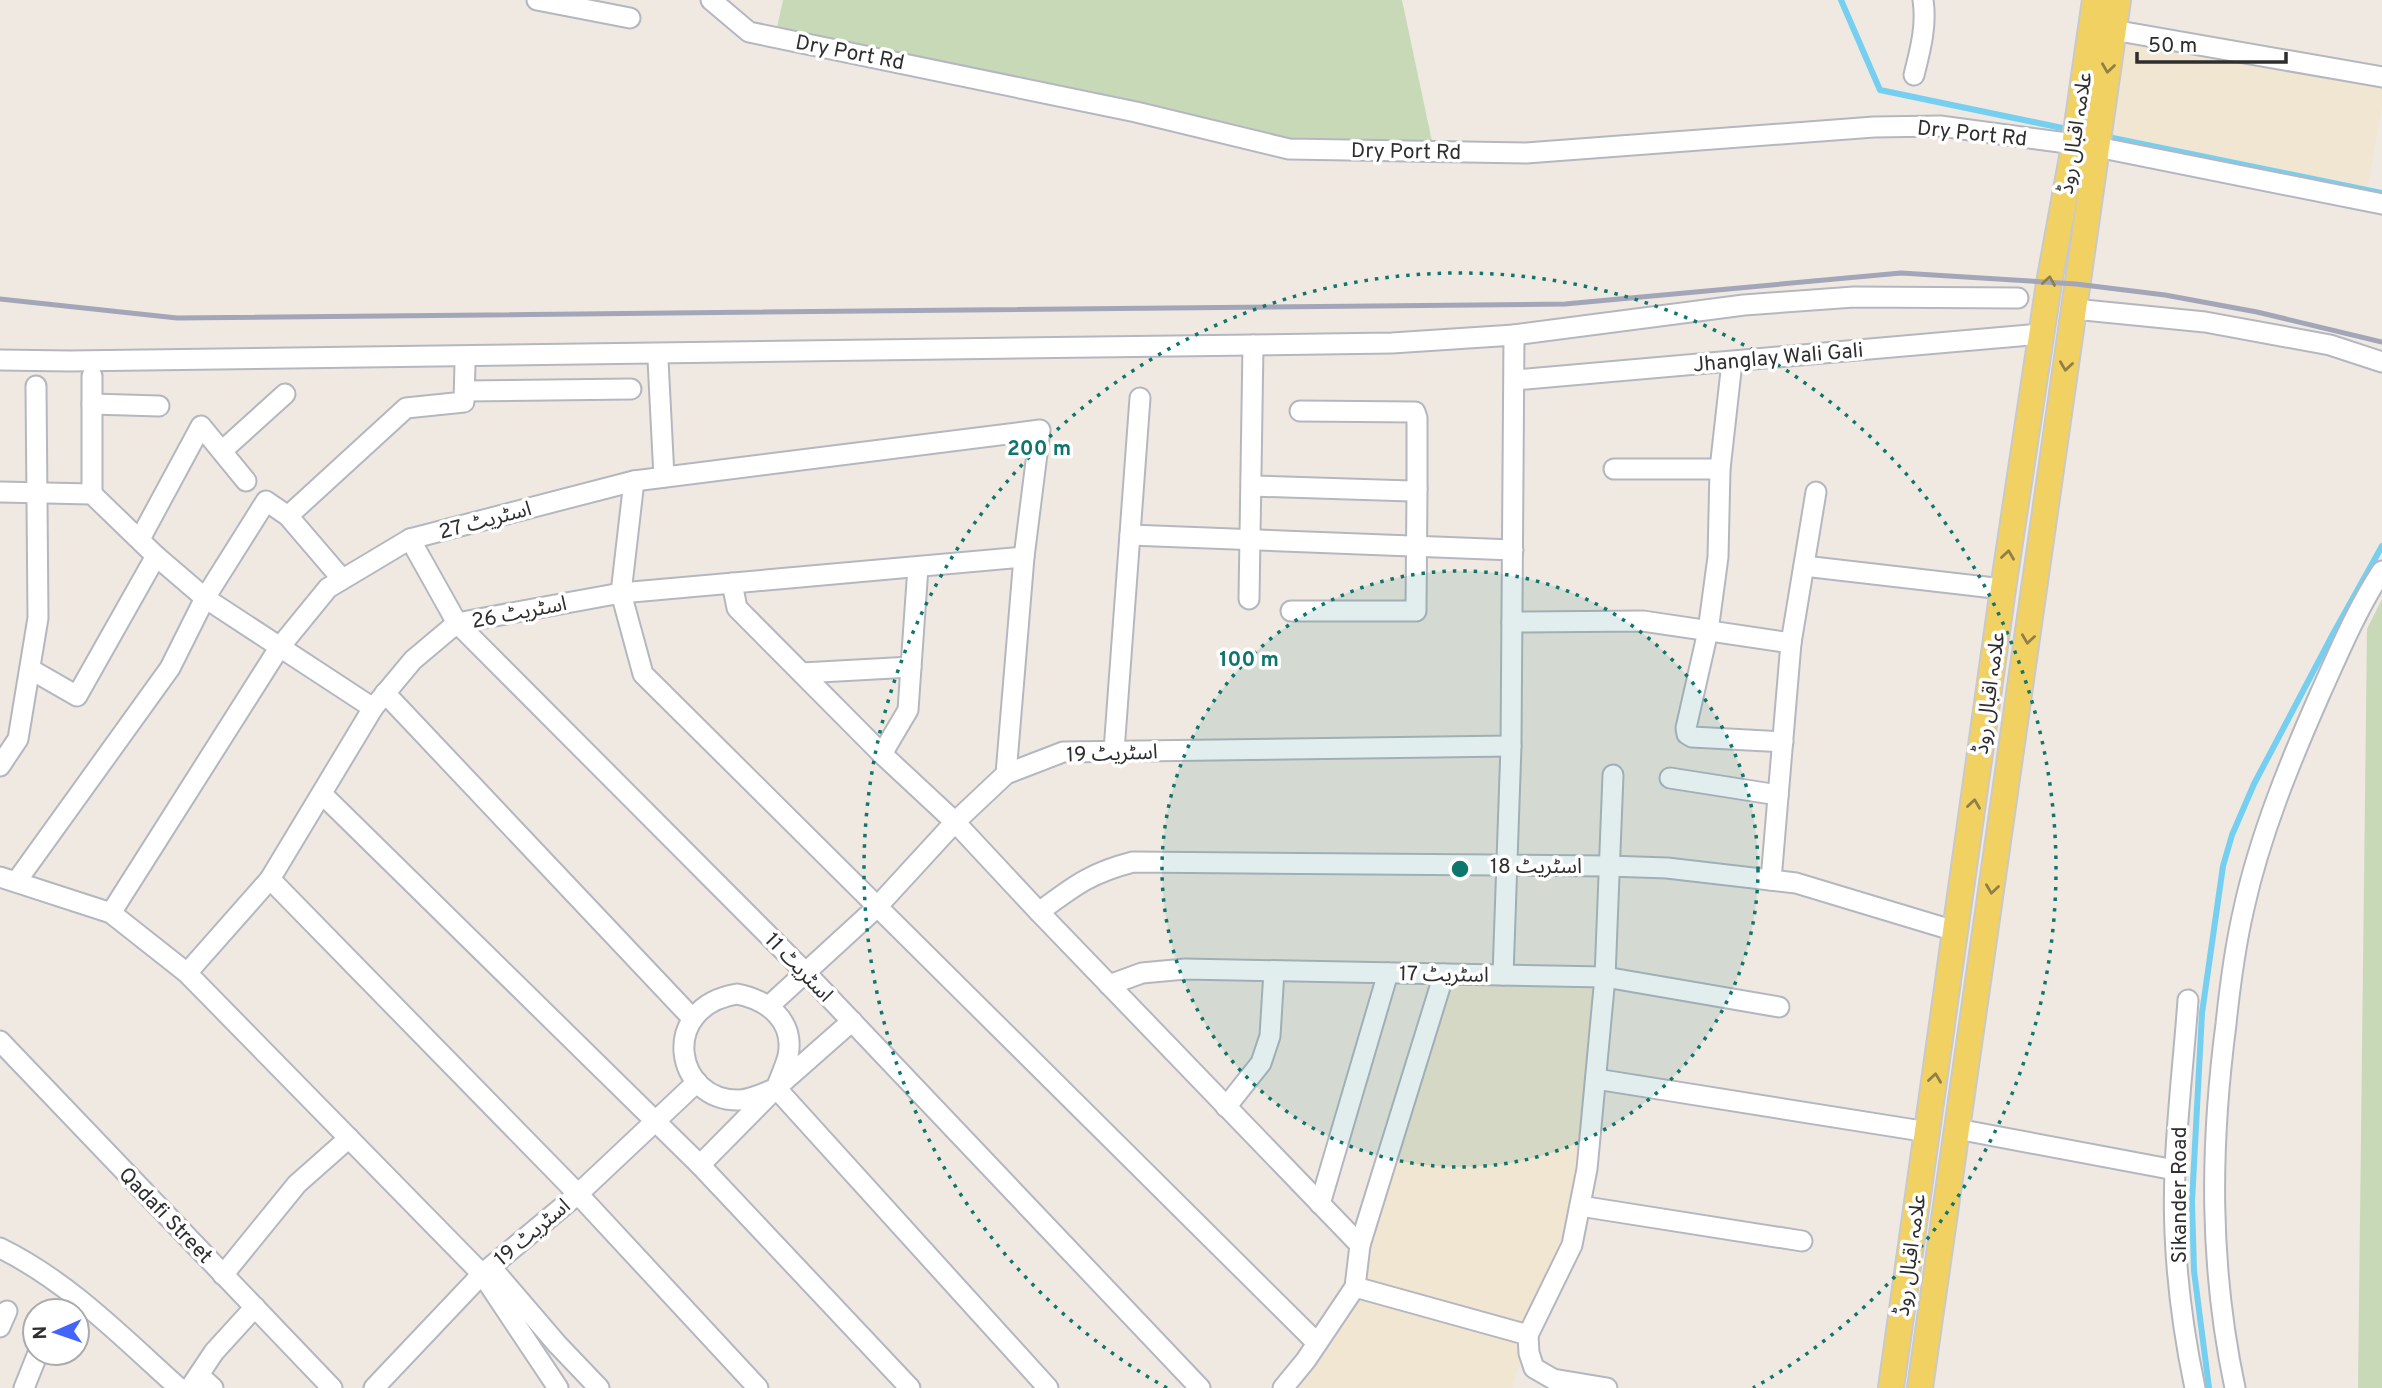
<svg xmlns="http://www.w3.org/2000/svg" width="2382" height="1388" font-family="Overpass,'Noto Sans Arabic',sans-serif">
	<style>
		.education { fill: #f0e6d1 }
		.cemetery { fill: #c8d9b8 }
		.lines { fill: none; stroke-linecap: round; stroke-linejoin: round }
		.stream { stroke: #75cff0; stroke-width: 6 }
		.minor-casing { stroke: #b4b7c1; stroke-width: 23 }
		.major-casing { stroke: #c9c9c9; stroke-width: 28 }
		.minor { stroke: #fff; stroke-width: 19 }
		.major { stroke: #f2d163; stroke-width: 24 }
		.rail { stroke: #a3a6b8; stroke-width: 5 }
		.oneway { stroke: #908048 }
		.ring { fill: none; stroke: #0f766e; stroke-width: 3.5; stroke-dasharray: 3.5 7 }
		.labels { text-anchor: middle; stroke-width: 7; stroke-linejoin: round; paint-order: stroke }
		.street-label { font-size: 21px; fill: #2e2e2e; stroke: #fff }
		.centre { fill: #0f766e; stroke: #fff; stroke-width: 3.5 }
		.ring-label { font-size: 21px; text-anchor: middle; font-weight: bold; fill: #0f766e; stroke: #fff; stroke-width: 7; stroke-linejoin: round; paint-order: stroke }
	</style>
	<rect width="100%" height="100%" fill="#efe9e1"/>
	<g class="education">
		<path d="M 2119,32 L 2382,78 L 2382,107 L 2367,190 L 2103,136 Z"/>
		<path d="M 1444,974 L 1605,977 L 1580,1206 L 1528,1335 L 1512,1388 L 1279,1388 L 1355,1287 Z"/>
	</g>
	<g class="cemetery">
		<path d="M 783,0 L 1402,0 L 1434,151 L 1289,149 L 775,37 Z"/>
		<path d="M 2382,599 L 2382,1388 L 2358,1388 L 2367,629 Z"/>
	</g>
	<g class="lines">
		<g class="stream">
			<path d="M 1841,0 L 1880,90 L 2072,130"/>
			<path d="M 2103,136 L 2382,193"/>
			<path d="M 2209,1388 L 2194,1271 L 2192,1202 L 2202,1013 L 2223,866 L 2232,835 L 2254,784 L 2333,634 L 2382,546"/>
		</g>
		<g class="minor-casing">
			<g id="minor">
				<path d="M 537,0 L 630,18"/>
				<path d="M 711,0 L 749,32 L 1136,112 L 1289,149 L 1526,153 L 1874,127 L 1940,126 L 2097,147 L 2382,204"/>
				<path d="M 2113,30 L 2382,77"/>
				<path d="M 1914,75 C 1920,51 1927,26 1923,0"/>
				<path d="M 2074,309 L 2205,322 L 2330,345 L 2382,362"/>
				<path d="M 1514,335 L 1744,305 L 1854,297 L 2018,298"/>
				<path d="M 0,360 L 70,361 L 1392,343 L 1514,335 L 1511,746 L 1503,975"/>
				<path d="M 658,360 L 664,477"/>
				<path d="M 1732,362 L 1720,469 L 1718,557 L 1708,631 L 1686,728 L 1687,734 L 1692,737 L 1783,742"/>
				<path d="M 92,376 L 92,494"/>
				<path d="M 1515,380 L 2041,334"/>
				<path d="M 465,391 L 631,389"/>
				<path d="M 92,404 L 159,406"/>
				<path d="M 222,451 L 285,394"/>
				<path d="M 1614,469 L 1720,469"/>
				<path d="M 634,481 L 621,593 L 643,674 L 1317,1343"/>
				<path d="M 1252,486 L 1411,491 L 1417,489 L 1417,418 L 1415,412 L 1300,411"/>
				<path d="M 0,492 L 92,494 L 156,556 L 205,598 L 373,708"/>
				<path d="M 288,516 L 406,408 L 464,402 L 465,363"/>
				<path d="M 1130,535 L 1513,550"/>
				<path d="M 140,539 L 201,426 L 246,481"/>
				<path d="M 410,539 L 457,623 L 806,973 L 1200,1388"/>
				<path d="M 1804,566 L 2003,589"/>
				<path d="M 732,583 L 737,608 L 882,754 L 955,822 L 1039,912 L 1360,1245 L 1355,1287 L 1306,1360 L 1283,1388"/>
				<path d="M 1249,599 L 1253,345"/>
				<path d="M 1291,611 L 1416,611 L 1417,489"/>
				<path d="M 1512,622 L 1643,621 L 1791,643"/>
				<path d="M 30,669 L 77,696 L 156,556"/>
				<path d="M 802,673 L 911,667"/>
				<path d="M 385,693 L 692,1018"/>
				<path d="M 1114,751 L 1140,398"/>
				<path d="M 882,754 L 908,710 L 918,567"/>
				<path d="M 0,766 L 18,739 L 38,618 L 36,386"/>
				<path d="M 1670,778 L 1778,795"/>
				<path d="M 322,794 L 700,1165 L 910,1388"/>
				<path d="M 0,877 L 111,913 L 187,973 L 482,1274 L 558,1388"/>
				<path d="M 270,879 L 578,1194 L 758,1388"/>
				<path d="M 1771,880 L 1791,643 L 1816,492"/>
				<path d="M 16,882 L 170,668 L 205,598 L 266,501 L 288,516 L 342,579"/>
				<path d="M 1039,912 C 1074,886 1090,873 1133,862 L 1608,866 L 1667,868 L 1796,883 L 1955,931"/>
				<path d="M 111,913 L 279,648 L 328,588 L 410,539 L 634,481 L 1040,430 L 1024,557 L 1006,774"/>
				<path d="M 187,973 L 270,879 L 373,708 L 413,660 L 457,623 L 621,593 L 1024,557"/>
				<path d="M 1109,985 L 1142,973 L 1185,969 L 1605,977 L 1779,1007"/>
				<path d="M 737,994 C 768,1000 795,1021 788,1056 C 785,1067 780,1078 776,1088 C 765,1093 752,1099 740,1100 C 674,1102 658,1007 737,994 Z"/>
				<path d="M 2188,1000 C 2184,1057 2177,1114 2175,1171 C 2172,1243 2180,1317 2195,1388"/>
				<path d="M 769,1006 L 876,908 L 955,822 L 1006,774 L 1063,752 L 1511,746"/>
				<path d="M 0,1041 L 332,1388"/>
				<path d="M 1596,1079 L 1928,1132"/>
				<path d="M 776,1088 L 1048,1388"/>
				<path d="M 1226,1107 L 1261,1063 L 1270,1036 L 1274,971"/>
				<path d="M 1957,1129 L 2175,1170"/>
				<path d="M 700,1165 L 776,1088 L 852,1021"/>
				<path d="M 1320,1204 L 1388,973"/>
				<path d="M 1580,1206 L 1802,1241"/>
				<path d="M 1360,1245 L 1444,974"/>
				<path d="M 0,1248 C 68,1281 123,1338 179,1388"/>
				<path d="M 491,1267 L 557,1344 L 599,1388"/>
				<path d="M 223,1275 L 297,1184 L 349,1138"/>
				<path d="M 1355,1287 L 1528,1335 L 1529,1353 L 1534,1368 L 1553,1379 L 1607,1388"/>
				<path d="M 0,1327 L 7,1311"/>
				<path d="M 1528,1335 L 1572,1245 L 1587,1169 L 1605,977 L 1613,775"/>
				<path d="M 199,1375 L 213,1388"/>
				<path d="M 24,1388 L 38,1353"/>
				<path d="M 190,1388 L 214,1352 L 255,1307"/>
				<path d="M 374,1388 L 482,1274 L 578,1194 L 697,1082"/>
				<path d="M 2235,1388 C 2209,1266 2210,1147 2226,1024 C 2230,985 2235,947 2244,908 C 2260,835 2290,762 2320,694 C 2339,652 2357,609 2382,571"/>
			</g>
		</g>
		<g class="major-casing">
			<g id="major">
				<path d="M 1891,1388 L 2003,589 L 2049,283 L 2074,146 L 2095,0"/>
				<path d="M 1920,1388 L 2118,0"/>
			</g>
		</g>
		<use href="#minor" class="minor"/>
		<use href="#major" class="major"/>
		<path class="rail" d="M 0,299 L 177,318 L 1565,304 L 1901,273 L 2076,284 L 2165,295 L 2257,312 L 2382,342"/>
	</g>
	<defs><path id="oneway-chevron" d="M-2-3.5L2.5 0L-2 3.5" fill="none" stroke-width="1.6" stroke-linecap="round" stroke-linejoin="round" transform="scale(1.75)"/></defs>
	<g class="oneway">
		<use href="#oneway-chevron" transform="translate(2108 68) rotate(98)"/>
		<use href="#oneway-chevron" transform="translate(2049 281) rotate(-81)"/>
		<use href="#oneway-chevron" transform="translate(2066 366) rotate(98)"/>
		<use href="#oneway-chevron" transform="translate(2008 555) rotate(-82)"/>
		<use href="#oneway-chevron" transform="translate(2028 639) rotate(98)"/>
		<use href="#oneway-chevron" transform="translate(1974 804) rotate(-82)"/>
		<use href="#oneway-chevron" transform="translate(1992 889) rotate(98)"/>
		<use href="#oneway-chevron" transform="translate(1935 1078) rotate(-82)"/>
	</g>
	<circle cx="1460" cy="869" r="298" fill="#0f766e" fill-opacity=".12"/>
	<g class="ring">
		<circle cx="1460" cy="869" r="298"/>
		<path d="M1167 1388A596 596 0 1 1 1753 1388"/>
	</g>
	<g class="labels">
		<g class="street-label">
			<text transform="translate(850 52) rotate(11)" y="7">Dry Port Rd</text>
			<text transform="translate(1972 133) rotate(6)" y="7">Dry Port Rd</text>
			<text transform="translate(2075 133) rotate(-81)" y="7">علامہ اقبال روڈ</text>
			<text transform="translate(1406 151) rotate(1)" y="7">Dry Port Rd</text>
			<text transform="translate(1778 357) rotate(-5)" y="7">Jhanglay Wali Gali</text>
			<text transform="translate(485 520) rotate(-15)" y="7">اسٹریٹ 27</text>
			<text transform="translate(519 612) rotate(-11)" y="7">اسٹریٹ 26</text>
			<text transform="translate(1989 693) rotate(-82)" y="7">علامہ اقبال روڈ</text>
			<text transform="translate(1112 753) rotate(-2)" y="7">اسٹریٹ 19</text>
			<text x="1536" y="873">اسٹریٹ 18</text>
			<text transform="translate(799 967) rotate(46)" y="7">اسٹریٹ 11</text>
			<text transform="translate(1444 974) rotate(1)" y="7">اسٹریٹ 17</text>
			<text transform="translate(2179 1195) rotate(-90)" y="7">Sikander Road</text>
			<text transform="translate(166 1215) rotate(46)" y="7">Qadafi Street</text>
			<text transform="translate(532 1232) rotate(-40)" y="7">اسٹریٹ 19</text>
			<text transform="translate(1910 1255) rotate(-82)" y="7">علامہ اقبال روڈ</text>
		</g>
	</g>
	<circle cx="1460" cy="869" r="10" class="centre"/>
	<g class="ring-label">
		<text x="1039" y="455">200 m</text>
		<text x="1249" y="666">100 m</text>
	</g>
	<g transform="translate(56 1332) rotate(268)"><circle r="33" fill="#ffffff" stroke="#ababab" stroke-width="2"/>
	<path d="M0-5L12 26L0 18L-12 26Z" fill="#4264fb"/>
	<text y="-10" font-size="19" font-weight="bold" text-anchor="middle" fill="#2e2e2e">N</text>
	</g>
	<path d="M2137 52v10h149v-10" fill="none" stroke="#2e2e2e" stroke-width="3.5"/>
	<text x="2148" y="52" font-size="21" fill="#2e2e2e" stroke="#ffffff" stroke-width="5" paint-order="stroke">50 m</text>
</svg>
